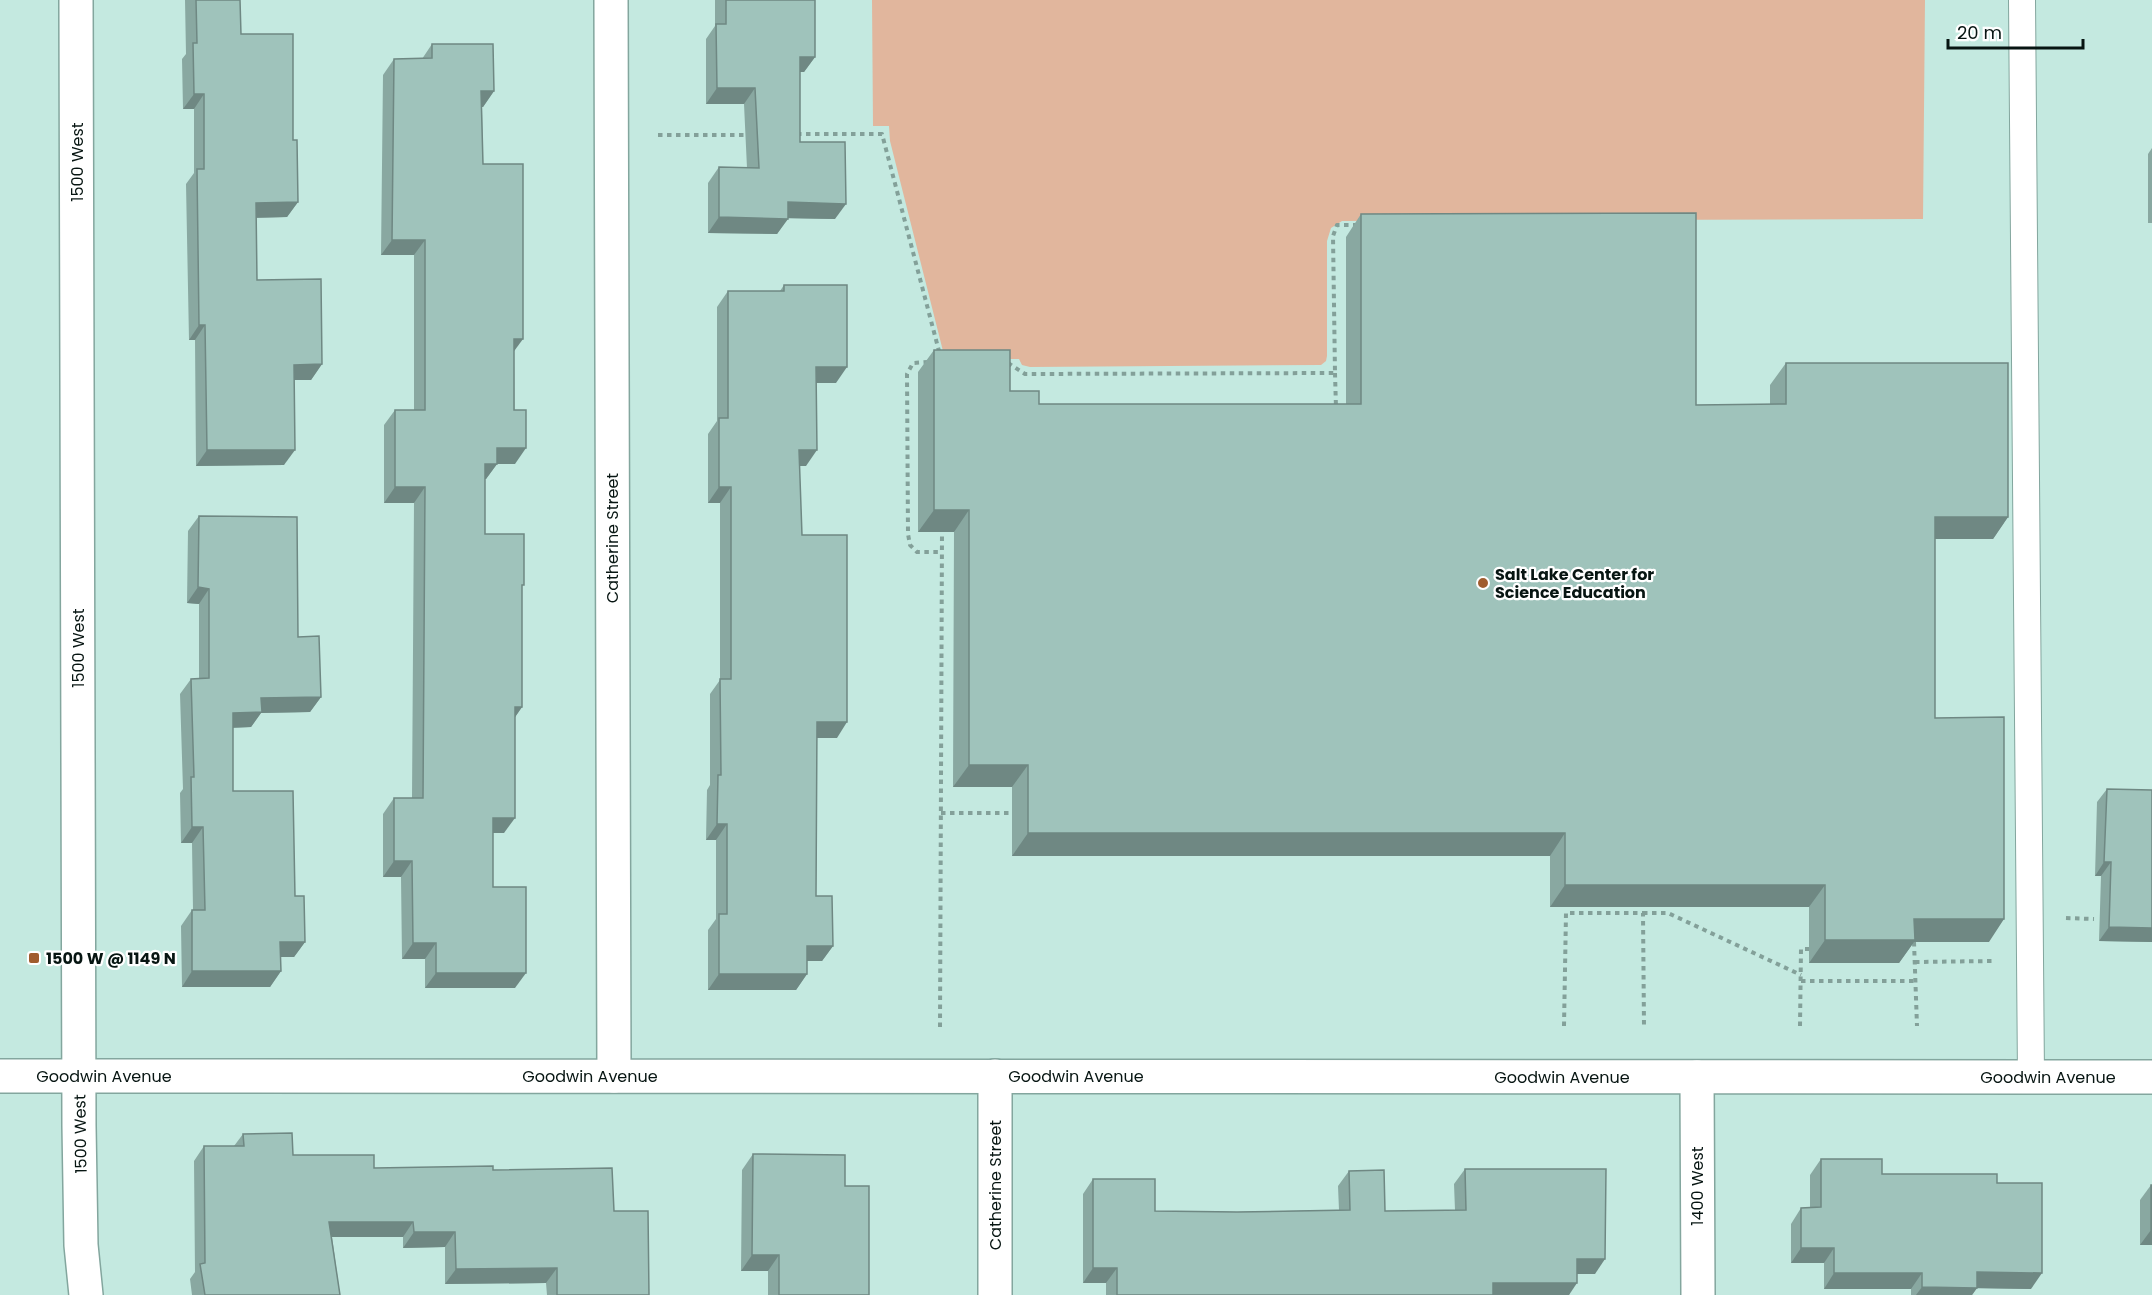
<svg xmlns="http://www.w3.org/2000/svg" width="2152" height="1295" font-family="Poppins,sans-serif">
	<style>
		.green { fill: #e1b69d }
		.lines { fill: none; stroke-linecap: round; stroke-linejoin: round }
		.service-casing { stroke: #83a69e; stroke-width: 28 }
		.minor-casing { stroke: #83a69e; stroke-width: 36 }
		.path { stroke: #83a099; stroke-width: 4; stroke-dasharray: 4.5 4.5; stroke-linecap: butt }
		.service { stroke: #fff; stroke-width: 26 }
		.minor { stroke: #fff; stroke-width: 33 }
		.wall { fill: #89a8a1 }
		.shaded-wall { fill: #6f8883 }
		.building { fill: #9fc3bb; stroke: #6f8883; stroke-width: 1.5 }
		.poi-dot { fill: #a05c2e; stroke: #fff; stroke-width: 2 }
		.labels { text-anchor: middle; stroke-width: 4.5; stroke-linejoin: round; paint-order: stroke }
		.street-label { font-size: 16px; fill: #071512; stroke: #fff }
		.poi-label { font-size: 16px; font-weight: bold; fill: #071512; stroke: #fff; text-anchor: start }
	</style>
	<rect width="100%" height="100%" fill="#c4e9e0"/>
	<path class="green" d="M 872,0 L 1925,0 L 1923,219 L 1342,221 L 1331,228 L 1327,241 L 1327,356 L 1326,361 L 1321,365 L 1030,367 L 1022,365 L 1019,359 L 945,359 L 890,141 L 889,126 L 873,126 Z"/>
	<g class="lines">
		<g class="service-casing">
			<path id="service" d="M 2022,0 L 2031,1077"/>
		</g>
		<g class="minor-casing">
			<g id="minor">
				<path d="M 76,0 L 79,1126 L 81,1245 L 86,1295"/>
				<path d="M 611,0 L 614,1076"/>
				<path d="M 0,1076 L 2152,1077"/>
				<path d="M 995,1076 L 995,1295"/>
				<path d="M 1697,1077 L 1698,1295"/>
			</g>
		</g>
		<g class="path">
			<path d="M 797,134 L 882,134 L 940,355"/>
			<path d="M 658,135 L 751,135"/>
			<path d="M 928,362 L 913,363 L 907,374 L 908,534 L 910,545 L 917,552 L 941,552"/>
			<path d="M 1008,363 L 1025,374 L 1335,373 L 1333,236 L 1337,225 L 1358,225"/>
			<path d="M 1335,373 L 1336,408"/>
			<path d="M 941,813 L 1012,813"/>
			<path d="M 1643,913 L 1668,913 L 1801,975"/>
			<path d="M 2066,918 L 2094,919"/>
			<path d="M 1914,942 L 1917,1026"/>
			<path d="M 1915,962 L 1994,961"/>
			<path d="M 1801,981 L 1915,981"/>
			<path d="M 1564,1026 L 1566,913 L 1643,913 L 1644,1026"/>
			<path d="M 1800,1026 L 1801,949 L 1809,949"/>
			<path d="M 940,1027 L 942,532"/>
		</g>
		<use href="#service" class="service"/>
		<use href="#minor" class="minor"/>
	</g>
	<g class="wall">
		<path d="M 185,0 L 240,0 L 241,34 L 293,140 L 298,202 L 287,217 L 256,218 L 257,280 L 322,364 L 311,380 L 294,380 L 284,465 L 196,466 L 195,340 L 189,340 L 186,184 L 194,173 L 194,109 L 183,109 L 182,59 L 186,54 Z"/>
		<path d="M 715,0 L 815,0 L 815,57 L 804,72 L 800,72 L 800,142 L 835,219 L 788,218 L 777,234 L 708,233 L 708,183 L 719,167 L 747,168 L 744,104 L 706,104 L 706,39 L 715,26 Z"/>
		<path d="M 432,44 L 494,91 L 483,107 L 482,107 L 483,164 L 514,351 L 515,464 L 497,464 L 486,479 L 485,479 L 485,534 L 522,589 L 522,707 L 515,717 L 504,833 L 493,833 L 493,887 L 515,988 L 425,988 L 425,959 L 402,959 L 401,877 L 383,877 L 383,814 L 394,798 L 412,798 L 414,503 L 384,503 L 384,425 L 395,410 L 414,410 L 414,255 L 381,255 L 383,75 L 394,59 L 422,59 Z"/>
		<path d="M 2152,148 L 2152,223 L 2148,223 L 2148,154 Z"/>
		<path d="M 1361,214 L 1696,405 L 1770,404 L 1770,385 L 1786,363 L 2008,517 L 1993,539 L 1935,539 L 1935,718 L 1989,942 L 1914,942 L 1899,963 L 1809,963 L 1809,907 L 1550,907 L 1550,856 L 1012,856 L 1012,787 L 953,787 L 954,532 L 918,532 L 918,372 L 934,350 L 1010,391 L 1039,404 L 1346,404 L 1346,237 Z"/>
		<path d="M 784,285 L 836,383 L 816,383 L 806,466 L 799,466 L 802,535 L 837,738 L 817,738 L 816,896 L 833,946 L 822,961 L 807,961 L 807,974 L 796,990 L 708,990 L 708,930 L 716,919 L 716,840 L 706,840 L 707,790 L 710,785 L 710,694 L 720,680 L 720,503 L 708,503 L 708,434 L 717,421 L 717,307 L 728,291 L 780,291 Z"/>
		<path d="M 199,516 L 298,637 L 321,697 L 310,712 L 261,713 L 251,727 L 233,728 L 233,791 L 295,896 L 305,942 L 294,957 L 280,957 L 281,971 L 270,987 L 182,987 L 181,926 L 192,910 L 193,910 L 192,843 L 181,843 L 180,793 L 183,789 L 180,694 L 191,679 L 199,679 L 199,604 L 187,603 L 188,531 Z"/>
		<path d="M 2107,789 L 2152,942 L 2099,941 L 2101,876 L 2095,876 L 2097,802 Z"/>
		<path d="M 243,1134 L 293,1155 L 374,1168 L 493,1170 L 614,1211 L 649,1295 L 547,1295 L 546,1283 L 445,1284 L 445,1247 L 403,1248 L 403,1237 L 332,1237 L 340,1295 L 192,1295 L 190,1279 L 195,1272 L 194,1161 L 204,1146 L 234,1146 Z"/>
		<path d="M 753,1154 L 845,1186 L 869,1295 L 768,1295 L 768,1271 L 741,1271 L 742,1170 Z"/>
		<path d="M 1821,1159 L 1882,1174 L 1997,1183 L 2031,1289 L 1977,1288 L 1972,1295 L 1911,1295 L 1911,1289 L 1824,1289 L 1824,1263 L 1791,1263 L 1791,1224 L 1801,1208 L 1810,1208 L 1810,1175 Z"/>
		<path d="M 1465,1169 L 1595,1274 L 1577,1274 L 1569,1295 L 1106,1295 L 1106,1283 L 1083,1283 L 1083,1194 L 1093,1179 L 1155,1211 L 1237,1212 L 1339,1210 L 1338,1186 L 1349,1171 L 1385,1211 L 1455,1210 L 1454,1184 Z"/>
		<path d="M 2151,1185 L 2152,1245 L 2140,1245 L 2140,1200 Z"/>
	</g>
	<g class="shaded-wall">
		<path d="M 800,57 L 815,57 L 804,72 L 789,72 Z"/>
		<path d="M 717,88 L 755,88 L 744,104 L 706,104 Z"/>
		<path d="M 481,91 L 494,91 L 483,107 L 470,107 Z"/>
		<path d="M 194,94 L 204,94 L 194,109 L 183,109 Z"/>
		<path d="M 298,202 L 287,217 L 245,218 L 256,203 Z"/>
		<path d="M 788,202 L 846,204 L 835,219 L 777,218 Z"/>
		<path d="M 719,217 L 788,219 L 777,234 L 708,233 Z"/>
		<path d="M 392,240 L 425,240 L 414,255 L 381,255 Z"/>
		<path d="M 199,325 L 205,325 L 195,340 L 189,340 Z"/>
		<path d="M 514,339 L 523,339 L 512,354 Z"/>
		<path d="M 322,364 L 311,380 L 283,380 L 294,365 Z"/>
		<path d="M 816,367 L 847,367 L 836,383 L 805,383 Z"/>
		<path d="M 497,448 L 526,448 L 515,464 L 486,464 Z"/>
		<path d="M 207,450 L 295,450 L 284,465 L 196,466 Z"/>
		<path d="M 799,450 L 817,450 L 806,466 L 788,466 Z"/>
		<path d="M 485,464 L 497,464 L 486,479 L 474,479 Z"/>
		<path d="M 395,487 L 425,487 L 414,503 L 384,503 Z"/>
		<path d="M 719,487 L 731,487 L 720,503 L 708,503 Z"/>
		<path d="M 934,510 L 969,510 L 954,532 L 918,532 Z"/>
		<path d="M 1935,517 L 2008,517 L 1993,539 L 1920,539 Z"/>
		<path d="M 198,587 L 209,589 L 199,604 L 187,603 Z"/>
		<path d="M 321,697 L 310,712 L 261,713 L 251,727 L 222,728 L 233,713 L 261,698 Z"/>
		<path d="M 515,707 L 522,707 L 511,723 Z"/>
		<path d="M 817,722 L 847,722 L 837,738 L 806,738 Z"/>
		<path d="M 969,765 L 1028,765 L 1012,787 L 953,787 Z"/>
		<path d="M 493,818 L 515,818 L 504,833 L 482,833 Z"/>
		<path d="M 717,824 L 727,824 L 716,840 L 706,840 Z"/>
		<path d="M 192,827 L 203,827 L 192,843 L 181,843 Z"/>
		<path d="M 1028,833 L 1565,833 L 1550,856 L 1012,856 Z"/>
		<path d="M 394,861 L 412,861 L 401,877 L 383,877 Z"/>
		<path d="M 2104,862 L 2111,862 L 2101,876 L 2095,876 Z"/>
		<path d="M 1565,885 L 1825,885 L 1809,907 L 1550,907 Z"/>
		<path d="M 1914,919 L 2004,919 L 1989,942 L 1914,942 L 1899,963 L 1809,963 L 1825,940 Z"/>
		<path d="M 2109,927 L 2152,928 L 2152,942 L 2099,941 Z"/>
		<path d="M 280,942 L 305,942 L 294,957 L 269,957 Z"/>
		<path d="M 413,943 L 436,943 L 425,959 L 402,959 Z"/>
		<path d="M 807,946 L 833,946 L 822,961 L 796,961 Z"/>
		<path d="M 192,971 L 281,971 L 270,987 L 182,987 Z"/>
		<path d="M 436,973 L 526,973 L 515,988 L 425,988 Z"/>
		<path d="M 719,974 L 807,974 L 796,990 L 708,990 Z"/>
		<path d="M 329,1222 L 413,1222 L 403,1237 L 319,1237 Z"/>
		<path d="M 2151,1230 L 2152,1230 L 2152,1245 L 2140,1245 Z"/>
		<path d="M 414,1232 L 455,1232 L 445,1247 L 403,1248 Z"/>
		<path d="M 1801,1248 L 1834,1248 L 1824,1263 L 1791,1263 Z"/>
		<path d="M 752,1255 L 779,1255 L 768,1271 L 741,1271 Z"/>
		<path d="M 1577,1259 L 1605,1259 L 1595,1274 L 1567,1274 Z"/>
		<path d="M 557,1268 L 546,1283 L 445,1284 L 456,1269 Z"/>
		<path d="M 1093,1268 L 1117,1268 L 1106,1283 L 1083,1283 Z"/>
		<path d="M 1977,1272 L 2042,1273 L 2031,1289 L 1966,1288 Z"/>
		<path d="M 1834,1273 L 1922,1273 L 1911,1289 L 1824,1289 Z"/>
		<path d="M 1493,1283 L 1577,1283 L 1569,1295 L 1485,1295 Z"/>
		<path d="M 1922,1287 L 1977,1288 L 1972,1295 L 1916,1295 Z"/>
	</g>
	<g class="building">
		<path d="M 196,0 L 240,0 L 241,34 L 293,34 L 293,140 L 297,140 L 298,202 L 256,203 L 257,280 L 321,279 L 322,364 L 294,365 L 295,450 L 207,450 L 205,325 L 199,325 L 197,169 L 204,169 L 204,94 L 194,94 L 193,43 L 197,43 Z"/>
		<path d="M 726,0 L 815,0 L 815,57 L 800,57 L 800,142 L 845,142 L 846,204 L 788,202 L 788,219 L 719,217 L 719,167 L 759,168 L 755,88 L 717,88 L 716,24 L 726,24 Z"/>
		<path d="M 432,44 L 493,44 L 494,91 L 481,91 L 483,164 L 523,164 L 523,339 L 514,339 L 514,410 L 526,410 L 526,448 L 497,448 L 497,464 L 485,464 L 485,534 L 524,534 L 524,585 L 522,585 L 522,707 L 515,707 L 515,818 L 493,818 L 493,887 L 526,887 L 526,973 L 436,973 L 436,943 L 413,943 L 412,861 L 394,861 L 394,798 L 423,798 L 425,487 L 395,487 L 395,410 L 425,410 L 425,240 L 392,240 L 394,59 L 432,58 Z"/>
		<path d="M 1696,213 L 1696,405 L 1786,404 L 1786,363 L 2008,363 L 2008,517 L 1935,517 L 1935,718 L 2004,717 L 2004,919 L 1914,919 L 1915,940 L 1825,940 L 1825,885 L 1565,885 L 1565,833 L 1028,833 L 1028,765 L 969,765 L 969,510 L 934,510 L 934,350 L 1010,350 L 1010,391 L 1039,391 L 1039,404 L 1361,404 L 1361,214 Z"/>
		<path d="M 784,285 L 847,285 L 847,367 L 816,367 L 817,450 L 799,450 L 802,535 L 847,535 L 847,722 L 817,722 L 816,896 L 832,896 L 833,946 L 807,946 L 807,974 L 719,974 L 719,914 L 727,914 L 727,824 L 717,824 L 718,775 L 721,775 L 720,679 L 731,679 L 731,487 L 719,487 L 719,418 L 728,418 L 728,291 L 784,291 Z"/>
		<path d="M 199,516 L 297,517 L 298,637 L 319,636 L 321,697 L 261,698 L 262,712 L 233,713 L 233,791 L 293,791 L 295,896 L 304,896 L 305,942 L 280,942 L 281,971 L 192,971 L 192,910 L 205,910 L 203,827 L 192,827 L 191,777 L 194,777 L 191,679 L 209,678 L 209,589 L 198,587 Z"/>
		<path d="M 2107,789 L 2152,790 L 2152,928 L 2109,927 L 2111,862 L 2104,862 Z"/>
		<path d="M 292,1133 L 293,1155 L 374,1155 L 374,1168 L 493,1166 L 493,1170 L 612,1168 L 614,1211 L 648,1211 L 649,1295 L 557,1295 L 557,1268 L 456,1269 L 455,1232 L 414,1232 L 413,1222 L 329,1222 L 340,1295 L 205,1295 L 200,1264 L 205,1263 L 204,1146 L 244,1146 L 243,1134 Z"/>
		<path d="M 753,1154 L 845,1155 L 845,1186 L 869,1186 L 869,1295 L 779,1295 L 779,1255 L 752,1255 Z"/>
		<path d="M 1821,1159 L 1882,1159 L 1882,1174 L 1997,1174 L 1997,1183 L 2042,1183 L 2042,1273 L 1977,1272 L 1977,1288 L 1922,1287 L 1922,1273 L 1834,1273 L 1834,1248 L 1801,1248 L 1801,1208 L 1821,1207 Z"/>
		<path d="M 1465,1169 L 1606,1169 L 1605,1259 L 1577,1259 L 1577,1283 L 1493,1283 L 1493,1295 L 1117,1295 L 1117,1268 L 1093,1268 L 1093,1179 L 1155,1179 L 1155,1211 L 1237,1212 L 1350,1210 L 1349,1171 L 1384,1170 L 1385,1211 L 1466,1210 Z"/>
		<rect x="2151" y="1185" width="1" height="45"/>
	</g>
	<g class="poi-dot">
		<circle cx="1483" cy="583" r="6"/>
		<rect x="28" y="952" width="12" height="12" rx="3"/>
	</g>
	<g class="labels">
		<g class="street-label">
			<text transform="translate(77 162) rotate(-90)" y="6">1500 West</text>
			<text transform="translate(612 538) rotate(-90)" y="6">Catherine Street</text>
			<text transform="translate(78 648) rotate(-90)" y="6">1500 West</text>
			<text x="104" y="1082">Goodwin Avenue</text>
			<text x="590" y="1082">Goodwin Avenue</text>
			<text x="1076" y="1082">Goodwin Avenue</text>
			<text x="1562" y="1083">Goodwin Avenue</text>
			<text x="2048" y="1083">Goodwin Avenue</text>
			<text transform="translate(80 1134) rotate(-91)" y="6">1500 West</text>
			<text transform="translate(995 1185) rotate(-90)" y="6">Catherine Street</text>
			<text transform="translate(1697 1186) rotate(-90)" y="6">1400 West</text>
		</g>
		<g class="poi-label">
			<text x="1495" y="580">Salt Lake Center for<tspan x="1495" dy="18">Science Education</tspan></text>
			<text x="46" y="964">1500 W @ 1149 N</text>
		</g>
	</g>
	<path d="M1948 39v9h135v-9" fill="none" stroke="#071512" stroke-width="3"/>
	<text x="1957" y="39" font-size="18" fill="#071512" stroke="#ffffff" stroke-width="4.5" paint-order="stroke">20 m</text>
</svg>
